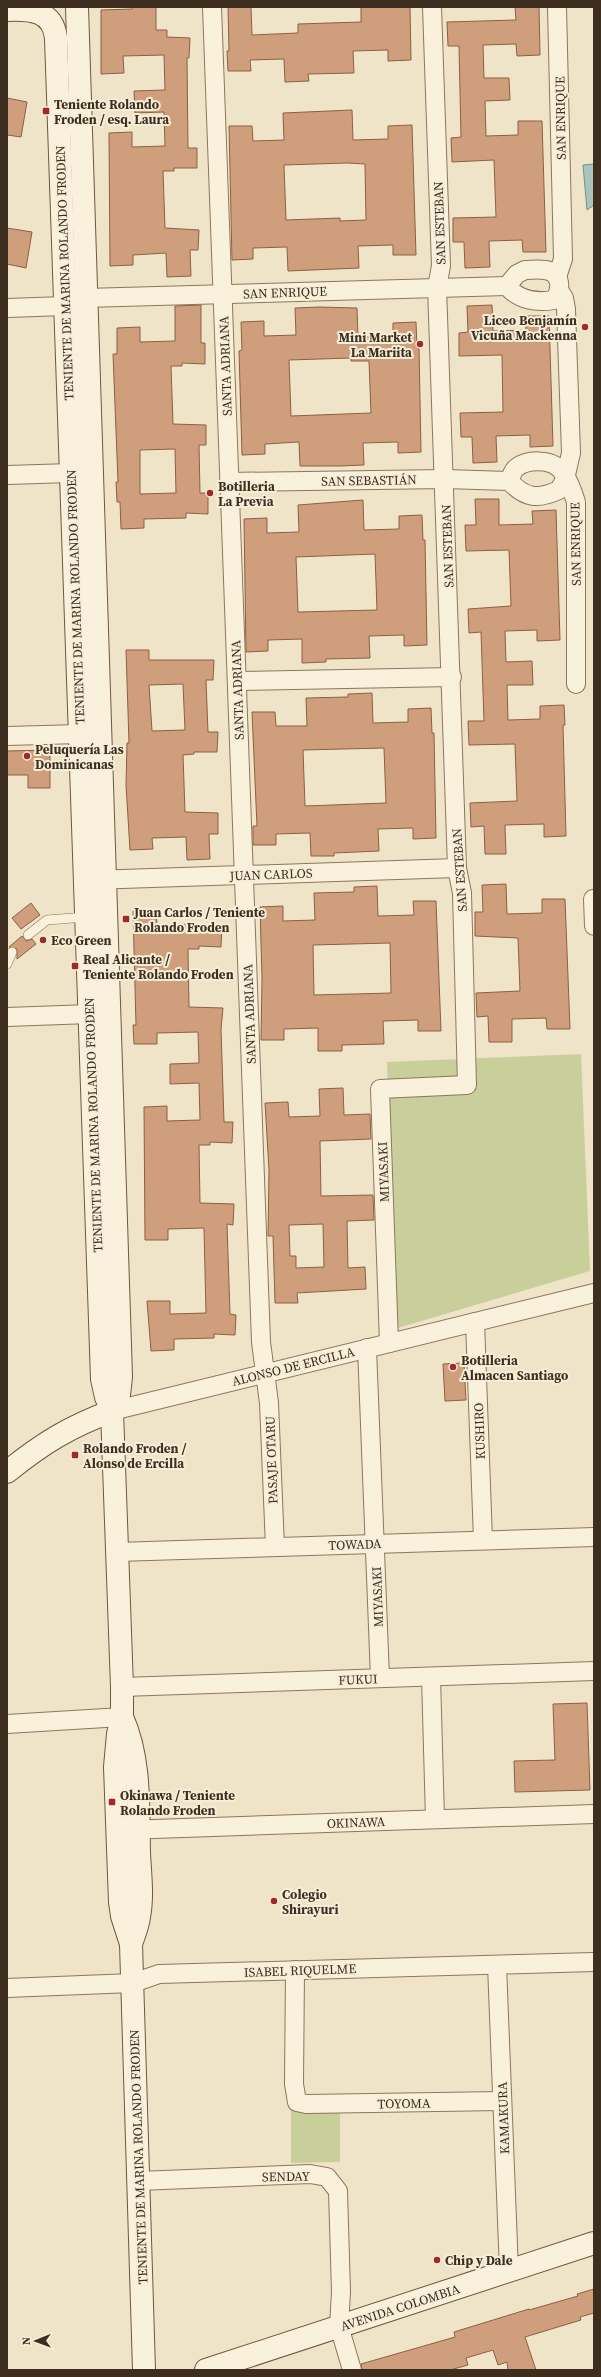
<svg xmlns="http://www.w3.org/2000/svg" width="601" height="2377" font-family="'Source Serif 4',serif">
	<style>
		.green { fill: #c9cf9b }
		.water { fill: #a9c4bc; stroke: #6f938a }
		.building { fill: #cf9f7d; stroke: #8d5f41; fill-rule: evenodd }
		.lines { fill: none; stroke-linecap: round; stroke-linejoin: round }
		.lane-casing { stroke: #8d765c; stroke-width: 10 }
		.street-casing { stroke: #8d765c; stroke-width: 20 }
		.secondary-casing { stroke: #6f573f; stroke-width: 24 }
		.lane { stroke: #faf1dc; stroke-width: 9 }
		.street { stroke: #faf1dc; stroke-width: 18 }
		.secondary { stroke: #faf1dc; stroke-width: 22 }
		.poi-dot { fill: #9e2a2b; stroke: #f7eed8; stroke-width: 1.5 }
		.labels { text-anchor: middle; stroke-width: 4; stroke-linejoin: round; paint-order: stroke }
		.poi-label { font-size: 13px; font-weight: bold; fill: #3d2e20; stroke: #f7eed8; text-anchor: start }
		.street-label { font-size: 13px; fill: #3d2e20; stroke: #f7eed8 }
	</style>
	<rect width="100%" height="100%" fill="#f0e4c8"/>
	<g class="green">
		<path d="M 581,1054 L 590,1271 L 398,1328 L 387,1062 Z"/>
		<path d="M 291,2104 L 340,2104 L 340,2162 L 291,2163 Z"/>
	</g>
	<path class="water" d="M 594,164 L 594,205 L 587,210 L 583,165 Z"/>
	<g class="building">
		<path d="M 132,7 L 156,7 L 156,30 L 167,30 L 167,37 L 190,38 L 189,58 L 187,58 L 188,148 L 197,148 L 197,168 L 174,168 L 174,171 L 163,171 L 165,228 L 199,230 L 198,250 L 190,250 L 191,276 L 167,277 L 166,253 L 133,255 L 133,265 L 110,266 L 109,133 L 132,132 L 132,147 L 165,146 L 164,112 L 135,113 L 134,91 L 165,90 L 164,55 L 123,56 L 124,73 L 101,74 L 101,10 L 132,9 Z"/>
		<path d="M 228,7 L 251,7 L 252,35 L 298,33 L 298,24 L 361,22 L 361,7 L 410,7 L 411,60 L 388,61 L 388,50 L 353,51 L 354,73 L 308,74 L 309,81 L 285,82 L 284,59 L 250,60 L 251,71 L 228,71 L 227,51 L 229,51 Z"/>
		<path d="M 515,7 L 539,7 L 540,55 L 517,56 L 516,44 L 483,45 L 484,78 L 509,78 L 510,100 L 485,101 L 486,136 L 518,135 L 518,121 L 542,121 L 546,252 L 523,252 L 522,240 L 489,241 L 490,267 L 465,268 L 464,242 L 453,242 L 453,218 L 496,217 L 494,160 L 452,162 L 451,138 L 461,137 L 459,46 L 448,46 L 447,22 L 516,20 Z"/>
		<path d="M 7,98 L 27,102 L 21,137 L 7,135 Z"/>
		<path d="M 352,110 L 353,140 L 388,139 L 388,126 L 412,125 L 416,255 L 393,255 L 393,245 L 358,246 L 359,268 L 288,271 L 287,247 L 253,248 L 253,259 L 232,260 L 229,126 L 252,126 L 253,141 L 284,140 L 283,113 ZM 347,163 L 365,164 L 366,220 L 340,221 L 340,218 L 286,220 L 284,165 Z"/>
		<path d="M 7,228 L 32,232 L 26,268 L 7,264 Z"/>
		<path d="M 201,305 L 201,343 L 205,343 L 205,364 L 182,363 L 182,366 L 171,366 L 173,424 L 206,425 L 206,445 L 199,445 L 200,493 L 208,493 L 208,514 L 186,513 L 186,518 L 144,519 L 144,528 L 121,529 L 120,502 L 117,502 L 116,482 L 118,482 L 113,354 L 117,354 L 117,328 L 140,327 L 140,342 L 175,341 L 175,306 ZM 175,449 L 176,493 L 140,494 L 140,450 Z"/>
		<path d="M 492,305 L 493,331 L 526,330 L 525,316 L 549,316 L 553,446 L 530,447 L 530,435 L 496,436 L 497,462 L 473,463 L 472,437 L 461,437 L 460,413 L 503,412 L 502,355 L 459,356 L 459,333 L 468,332 L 467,306 Z"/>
		<path d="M 319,307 L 357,308 L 358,337 L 393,336 L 393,323 L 416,322 L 417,347 L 419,347 L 421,452 L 398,453 L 398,442 L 363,443 L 364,465 L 340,466 L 300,466 L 299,442 L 265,444 L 265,454 L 242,455 L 239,351 L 242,350 L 241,322 L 264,321 L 264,336 L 296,335 L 295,308 ZM 351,358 L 351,361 L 369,361 L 371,413 L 291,416 L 289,360 Z"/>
		<path d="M 475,499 L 499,499 L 499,525 L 533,524 L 532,511 L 556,510 L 560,640 L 537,641 L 537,630 L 505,631 L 506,662 L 532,661 L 533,685 L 507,685 L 508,720 L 540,719 L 540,706 L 564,705 L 565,725 L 563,725 L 566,836 L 544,837 L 544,824 L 505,825 L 506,854 L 485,854 L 484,826 L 471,827 L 470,803 L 517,801 L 515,744 L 469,745 L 468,721 L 484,721 L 481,632 L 469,633 L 468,609 L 511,606 L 509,550 L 466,551 L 465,525 L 476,525 Z"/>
		<path d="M 363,500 L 364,530 L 399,529 L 399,516 L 422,515 L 423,540 L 425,540 L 427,645 L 404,646 L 404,635 L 369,636 L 370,658 L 326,659 L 326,662 L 302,663 L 302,639 L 268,640 L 268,651 L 246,652 L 244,519 L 267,518 L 267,533 L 299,532 L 298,505 ZM 375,554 L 377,610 L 298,612 L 296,557 Z"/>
		<path d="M 126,650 L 149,650 L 149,660 L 214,660 L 213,680 L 206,680 L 208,732 L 218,732 L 217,752 L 194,752 L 194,754 L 183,755 L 185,812 L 218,813 L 218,834 L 209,834 L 210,859 L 187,860 L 186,837 L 152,838 L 153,849 L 130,850 L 126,785 L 127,743 L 129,743 ZM 183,684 L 185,730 L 152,731 L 149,685 Z"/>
		<path d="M 372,693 L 373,723 L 408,722 L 408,709 L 431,708 L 432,733 L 434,733 L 436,838 L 413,839 L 413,828 L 378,829 L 379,851 L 334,853 L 334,856 L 311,856 L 310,833 L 276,834 L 276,845 L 253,845 L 253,826 L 257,826 L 252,712 L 275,712 L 276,726 L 307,726 L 306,698 L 348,697 L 348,694 ZM 384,748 L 386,803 L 305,806 L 303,750 Z"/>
		<path d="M 50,750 L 50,788 L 28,788 L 28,775 L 7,775 L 7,751 Z"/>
		<path d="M 506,884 L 507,914 L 542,913 L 542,899 L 565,899 L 570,1029 L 547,1029 L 546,1018 L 512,1019 L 512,1042 L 489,1042 L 488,1016 L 477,1017 L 476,993 L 520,991 L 518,938 L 475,936 L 475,912 L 483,912 L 482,885 Z"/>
		<path d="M 377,886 L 378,916 L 414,915 L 413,901 L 436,901 L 441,1031 L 418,1031 L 418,1020 L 383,1021 L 384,1044 L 342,1045 L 342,1051 L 318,1051 L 318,1028 L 284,1029 L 284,1040 L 261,1040 L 262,978 L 260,907 L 283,906 L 283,921 L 315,920 L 314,893 L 354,892 L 354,887 ZM 390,943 L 391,993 L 314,995 L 313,945 Z"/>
		<path d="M 31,903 L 40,915 L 21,929 L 12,918 Z"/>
		<path d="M 133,911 L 156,911 L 157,925 L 198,924 L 198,926 L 222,926 L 221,947 L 199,946 L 199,949 L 188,949 L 189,1007 L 223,1008 L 221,1029 L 224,1122 L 233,1122 L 232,1143 L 210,1142 L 210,1145 L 199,1145 L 200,1203 L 234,1204 L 233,1225 L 227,1224 L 230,1314 L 236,1315 L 235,1335 L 214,1334 L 214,1338 L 174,1339 L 174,1350 L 151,1351 L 147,1301 L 170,1301 L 170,1314 L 206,1313 L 204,1228 L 168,1229 L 168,1240 L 145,1240 L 144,1107 L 167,1106 L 167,1121 L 200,1120 L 199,1083 L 170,1084 L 170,1064 L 199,1063 L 198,1032 L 157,1033 L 157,1044 L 134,1044 L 133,1025 L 136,1025 Z"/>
		<path d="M 22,936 L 26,941 L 32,939 L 36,944 L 17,959 L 17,949 L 9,947 Z"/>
		<path d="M 343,1088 L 344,1115 L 370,1114 L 371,1139 L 320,1141 L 321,1196 L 373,1195 L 374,1220 L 347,1221 L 348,1268 L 365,1267 L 366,1289 L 297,1293 L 298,1303 L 275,1303 L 273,1236 L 268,1236 L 269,1170 L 265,1103 L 288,1102 L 289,1117 L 320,1116 L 319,1089 ZM 323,1224 L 324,1267 L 296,1268 L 296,1256 L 290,1256 L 289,1225 Z"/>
		<path d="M 464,1363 L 466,1400 L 445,1401 L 443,1364 Z"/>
		<path d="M 587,1703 L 590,1790 L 515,1792 L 514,1761 L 555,1760 L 553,1704 Z"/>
		<path d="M 594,2289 L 594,2313 L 580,2317 L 581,2320 L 525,2337 L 536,2370 L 508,2370 L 507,2362 L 498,2365 L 493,2350 L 466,2358 L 468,2365 L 450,2370 L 362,2370 L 361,2364 L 455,2337 L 454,2332 L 529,2309 L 529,2310 L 578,2296 L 577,2294 Z"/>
	</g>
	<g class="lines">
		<g class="lane-casing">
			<g id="lane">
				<path d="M 28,935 L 47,920 L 86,917"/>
				<path d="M 7,964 L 12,952"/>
			</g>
		</g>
		<g class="street-casing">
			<g id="street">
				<path d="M 212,7 L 261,1342 L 269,1403 L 275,1547"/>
				<path d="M 557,7 L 563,259 L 557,277"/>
				<path d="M 525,270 C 531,270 538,269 545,270 C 562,272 562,290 554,300 C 536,303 518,300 507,286 L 517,274 Z"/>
				<path d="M 7,308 L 65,306 L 85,298 L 507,286"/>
				<path d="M 7,475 L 71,473"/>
				<path d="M 509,481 C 511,477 513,470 516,468 C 527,459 550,459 560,469 C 567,476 573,492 576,502 L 576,684"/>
				<path d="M 229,482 L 445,479 L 509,481 C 525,498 537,500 559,490 L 565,479 L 571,453 L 566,309 L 564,298 L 559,290"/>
				<path d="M 237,681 L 452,677"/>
				<path d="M 7,736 L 80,734"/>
				<path d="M 92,880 L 457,868"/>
				<path d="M 593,899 L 594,926"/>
				<path d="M 7,1017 L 90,1014"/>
				<path d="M 475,1322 L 483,1540"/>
				<path d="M 389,1343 L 380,1089 L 467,1085 L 462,893 L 457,868 L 437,287 L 441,266 L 432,7"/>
				<path d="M 367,1348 L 380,1678"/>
				<path d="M 112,1411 L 594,1293"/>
				<path d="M 117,1552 L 594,1537"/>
				<path d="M 431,1677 L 435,1819"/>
				<path d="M 122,1687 L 594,1671"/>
				<path d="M 7,1724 L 122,1717"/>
				<path d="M 125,1830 L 594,1814"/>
				<path d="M 497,1965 L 509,2271"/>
				<path d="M 295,1970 L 294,2084 L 297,2102 L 306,2104 L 502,2101"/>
				<path d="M 7,1988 L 133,1983 L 159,1974 L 594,1962"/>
				<path d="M 139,2181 L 310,2174 L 327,2177 L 338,2191 L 341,2292 L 339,2326 L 352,2370"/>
			</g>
		</g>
		<g class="secondary-casing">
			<g id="secondary">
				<path d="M 77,7 L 121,1377 L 119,1395 L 112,1411"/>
				<path d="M 7,10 C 30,9 53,10 56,38 L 102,1379 L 106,1397 L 112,1411 L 122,1687 L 122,1717 L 118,1734 L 115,1767 L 120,1902 L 122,1916 L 131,1944 L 144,2370"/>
				<path d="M 7,1472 C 43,1443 69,1427 112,1411"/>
				<path d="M 122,1717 C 141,1759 138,1808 139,1853 C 140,1874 143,1896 139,1917 C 138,1926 134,1935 131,1944"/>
				<path d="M 206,2370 L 594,2243"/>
			</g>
		</g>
		<use href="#lane" class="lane"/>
		<use href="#street" class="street"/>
		<use href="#secondary" class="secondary"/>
	</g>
	<g class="poi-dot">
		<rect x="42" y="107" width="8" height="8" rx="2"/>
		<circle cx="585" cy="327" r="4"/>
		<circle cx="420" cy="344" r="4"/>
		<circle cx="210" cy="493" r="4"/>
		<circle cx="27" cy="756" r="4"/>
		<rect x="122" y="915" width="8" height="8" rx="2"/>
		<circle cx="43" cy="940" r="4"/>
		<rect x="71" y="962" width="8" height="8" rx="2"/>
		<circle cx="453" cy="1367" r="4"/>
		<rect x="71" y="1451" width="8" height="8" rx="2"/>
		<rect x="108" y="1798" width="8" height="8" rx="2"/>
		<circle cx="274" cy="1901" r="4"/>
		<circle cx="437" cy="2260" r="4"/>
	</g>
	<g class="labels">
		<g class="poi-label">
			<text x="54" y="109">Teniente Rolando<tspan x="54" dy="15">Froden / esq. Laura</tspan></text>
			<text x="577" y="325" text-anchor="end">Liceo Benjamín<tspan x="577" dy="15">Vicuña Mackenna</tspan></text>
			<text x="412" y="342" text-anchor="end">Mini Market<tspan x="412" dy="15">La Mariita</tspan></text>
			<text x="218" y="491">Botilleria<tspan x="218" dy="15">La Previa</tspan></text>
			<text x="35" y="754">Peluquería Las<tspan x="35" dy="15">Dominicanas</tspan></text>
			<text x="134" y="917">Juan Carlos / Teniente<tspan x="134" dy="15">Rolando Froden</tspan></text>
			<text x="51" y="945">Eco Green</text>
			<text x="83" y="964">Real Alicante /<tspan x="83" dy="15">Teniente Rolando Froden</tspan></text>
			<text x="461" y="1365">Botilleria<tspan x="461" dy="15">Almacen Santiago</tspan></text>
			<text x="83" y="1453">Rolando Froden /<tspan x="83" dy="15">Alonso de Ercilla</tspan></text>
			<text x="120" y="1800">Okinawa / Teniente<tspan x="120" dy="15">Rolando Froden</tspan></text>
			<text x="282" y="1899">Colegio<tspan x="282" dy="15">Shirayuri</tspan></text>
			<text x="445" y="2265">Chip y Dale</text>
		</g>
		<g class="street-label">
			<text transform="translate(560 118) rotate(-91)" y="5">SAN ENRIQUE</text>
			<text transform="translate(439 223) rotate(-92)" y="5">SAN ESTEBAN</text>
			<text transform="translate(64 273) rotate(-92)" y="5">TENIENTE DE MARINA ROLANDO FRODEN</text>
			<text transform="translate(285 292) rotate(-2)" y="5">SAN ENRIQUE</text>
			<text transform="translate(225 366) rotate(-92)" y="5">SANTA ADRIANA</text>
			<text transform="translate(369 480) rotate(-1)" y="5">SAN SEBASTIÁN</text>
			<text transform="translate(575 544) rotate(-91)" y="5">SAN ENRIQUE</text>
			<text transform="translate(447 546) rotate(-92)" y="5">SAN ESTEBAN</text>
			<text transform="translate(75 597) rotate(-92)" y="5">TENIENTE DE MARINA ROLANDO FRODEN</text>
			<text transform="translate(237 690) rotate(-92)" y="5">SANTA ADRIANA</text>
			<text transform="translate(459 870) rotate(-94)" y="5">SAN ESTEBAN</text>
			<text transform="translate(271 874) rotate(-2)" y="5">JUAN CARLOS</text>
			<text transform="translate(249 1014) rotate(-92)" y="5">SANTA ADRIANA</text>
			<text transform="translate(93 1125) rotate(-92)" y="5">TENIENTE DE MARINA ROLANDO FRODEN</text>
			<text transform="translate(383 1172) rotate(-92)" y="5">MIYASAKI</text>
			<text transform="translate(293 1366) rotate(-14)" y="5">ALONSO DE ERCILLA</text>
			<text transform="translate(479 1431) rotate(-92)" y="5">KUSHIRO</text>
			<text transform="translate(271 1460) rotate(-92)" y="5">PASAJE OTARU</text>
			<text transform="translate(355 1544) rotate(-2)" y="5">TOWADA</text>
			<text transform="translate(377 1597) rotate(-92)" y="5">MIYASAKI</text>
			<text transform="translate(358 1679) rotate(-2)" y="5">FUKUI</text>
			<text transform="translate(356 1822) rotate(-2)" y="5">OKINAWA</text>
			<text transform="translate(300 1970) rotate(-2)" y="5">ISABEL RIQUELME</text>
			<text transform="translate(404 2103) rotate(-1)" y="5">TOYOMA</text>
			<text transform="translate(503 2118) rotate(-92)" y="5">KAMAKURA</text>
			<text transform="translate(138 2157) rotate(-92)" y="5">TENIENTE DE MARINA ROLANDO FRODEN</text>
			<text transform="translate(286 2176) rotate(-1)" y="5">SENDAY</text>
			<text transform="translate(400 2307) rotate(-18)" y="5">AVENIDA COLOMBIA</text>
		</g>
	</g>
	<rect width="601" height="2377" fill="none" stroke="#3d2e20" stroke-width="16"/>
	<g transform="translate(36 2341) rotate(269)" stroke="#f7eed8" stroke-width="3" paint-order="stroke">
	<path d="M0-3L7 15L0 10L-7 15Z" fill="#3d2e20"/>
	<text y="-6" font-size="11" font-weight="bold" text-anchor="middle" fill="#3d2e20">N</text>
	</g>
</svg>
